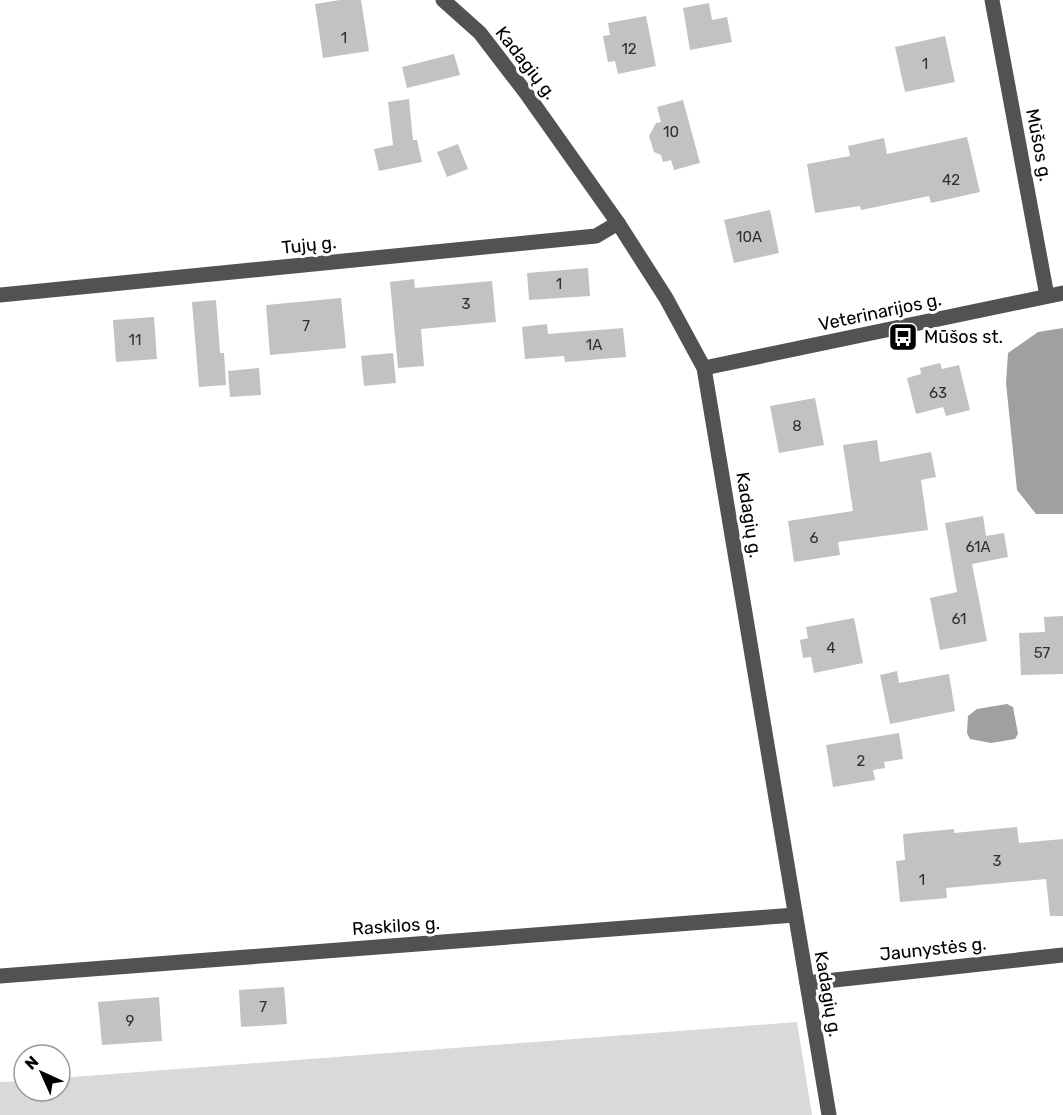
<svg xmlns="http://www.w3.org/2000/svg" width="1063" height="1115" font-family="Rubik,sans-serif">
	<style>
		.green { fill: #d9d9d9 }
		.water { fill: #a0a0a0 }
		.building { fill: #c2c2c2 }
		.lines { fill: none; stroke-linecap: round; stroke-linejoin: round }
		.minor { stroke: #525252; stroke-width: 15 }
		.labels { text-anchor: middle; stroke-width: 6; stroke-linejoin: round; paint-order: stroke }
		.number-label { font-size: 15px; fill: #303030 }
		.street-label { font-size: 18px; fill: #000; stroke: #fff }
		.poi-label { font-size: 18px; fill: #000; stroke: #fff; text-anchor: start }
	</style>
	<rect width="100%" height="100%" fill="#fff"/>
	<path class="green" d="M 797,1022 L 812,1115 L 0,1115 L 0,1082 L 24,1081 L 24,1091 L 60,1091 L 60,1078 Z"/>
	<g class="water">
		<path d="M 1063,328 L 1063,514 L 1036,514 L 1017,490 L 1006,383 L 1008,353 L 1038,332 Z"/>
		<path d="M 1007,704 L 1013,707 L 1018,734 L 1015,739 L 991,743 L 970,739 L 967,733 L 968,716 L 977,709 Z"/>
	</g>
	<g class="building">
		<path d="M 340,0 L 361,0 L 369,51 L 323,58 L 315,4 Z"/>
		<path d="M 709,3 L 712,20 L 727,17 L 732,42 L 690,50 L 683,8 Z"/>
		<path d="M 646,16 L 656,66 L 618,74 L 615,61 L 608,62 L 603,36 L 610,35 L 608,23 Z"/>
		<path d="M 945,36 L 955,82 L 905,92 L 895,47 Z"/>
		<path d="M 454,54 L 460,75 L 407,88 L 402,67 Z"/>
		<path d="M 409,99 L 413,140 L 417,140 L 422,162 L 379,171 L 374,149 L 393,145 L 388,102 Z"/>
		<path d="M 683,100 L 700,163 L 674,170 L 671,160 L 663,162 L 661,155 L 654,152 L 649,136 L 656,123 L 661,122 L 657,107 Z"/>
		<path d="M 967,137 L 980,192 L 931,203 L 929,196 L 861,210 L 860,206 L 815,213 L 807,164 L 850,156 L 848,146 L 884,138 L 887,154 Z"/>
		<path d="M 458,144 L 468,169 L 447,177 L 437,152 Z"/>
		<path d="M 770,210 L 779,253 L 734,263 L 724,220 Z"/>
		<path d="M 588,268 L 590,296 L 529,300 L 527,273 Z"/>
		<path d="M 414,279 L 415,288 L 492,281 L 496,322 L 421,329 L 424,366 L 398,368 L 390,282 Z"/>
		<path d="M 341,298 L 346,348 L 270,355 L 266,305 Z"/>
		<path d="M 216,300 L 220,353 L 224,353 L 226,385 L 199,387 L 192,302 Z"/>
		<path d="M 154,317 L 157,359 L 116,362 L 113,320 Z"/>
		<path d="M 547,324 L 548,334 L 623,328 L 626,357 L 565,362 L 564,356 L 525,359 L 522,327 Z"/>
		<path d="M 393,353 L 396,383 L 364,386 L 361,356 Z"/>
		<path d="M 940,363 L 942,369 L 959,365 L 970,410 L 946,416 L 943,407 L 916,414 L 907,378 L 921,374 L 920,368 Z"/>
		<path d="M 259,368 L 261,395 L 230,397 L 228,371 Z"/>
		<path d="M 815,398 L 824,445 L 779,453 L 770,406 Z"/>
		<path d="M 877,440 L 880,462 L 931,452 L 936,477 L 921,480 L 928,530 L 838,542 L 840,555 L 794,562 L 788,521 L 853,511 L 843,445 Z"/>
		<path d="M 983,516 L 986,536 L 1004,533 L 1008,557 L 972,564 L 987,641 L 940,650 L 930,598 L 957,592 L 945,523 Z"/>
		<path d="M 1063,616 L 1063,674 L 1021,675 L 1019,633 L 1045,632 L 1044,617 Z"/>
		<path d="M 854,618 L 863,663 L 814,673 L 811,657 L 803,658 L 800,640 L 808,638 L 806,627 Z"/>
		<path d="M 897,671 L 899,683 L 949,674 L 955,711 L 890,724 L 880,675 Z"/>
		<path d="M 899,733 L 903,759 L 884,762 L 885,768 L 873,770 L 875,780 L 833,787 L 826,745 Z"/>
		<path d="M 1017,827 L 1019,843 L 1063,839 L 1063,916 L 1050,916 L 1046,879 L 946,888 L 947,898 L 900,902 L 896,861 L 905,860 L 903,834 L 954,829 L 954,833 Z"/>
		<path d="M 284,987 L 287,1024 L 241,1027 L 239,990 Z"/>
		<path d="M 159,997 L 162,1041 L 102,1045 L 98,1002 Z"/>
	</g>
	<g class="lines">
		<g class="minor">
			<path d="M 443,0 L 480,33 L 526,93 L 618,223 L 666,298 L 704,368 L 829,1115"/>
			<path d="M 992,0 L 1047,296"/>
			<path d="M 0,295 L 596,236 L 618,223"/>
			<path d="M 704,368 L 1063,293"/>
			<path d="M 0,976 L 795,915"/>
			<path d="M 807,983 L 1063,955"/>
		</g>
	</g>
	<defs>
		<g id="bus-square" transform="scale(1.5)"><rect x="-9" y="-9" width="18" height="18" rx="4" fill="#000" stroke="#fff"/><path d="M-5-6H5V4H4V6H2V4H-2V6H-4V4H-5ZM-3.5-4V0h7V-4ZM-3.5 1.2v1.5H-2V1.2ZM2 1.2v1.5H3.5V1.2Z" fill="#fff"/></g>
	</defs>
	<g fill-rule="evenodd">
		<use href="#bus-square" x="903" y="337"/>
	</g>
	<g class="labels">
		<g class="number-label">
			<text x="344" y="43">1</text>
			<text x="629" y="54">12</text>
			<text x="925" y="69">1</text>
			<text x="671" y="137">10</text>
			<text x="951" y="185">42</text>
			<text x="749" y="242">10A</text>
			<text x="559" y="289">1</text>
			<text x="466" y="309">3</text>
			<text x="306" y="331">7</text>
			<text x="135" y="345">11</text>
			<text x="594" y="350">1A</text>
			<text x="938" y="398">63</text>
			<text x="797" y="431">8</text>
			<text x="814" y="543">6</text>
			<text x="978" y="552">61A</text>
			<text x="959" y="624">61</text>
			<text x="831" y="653">4</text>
			<text x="1042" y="658">57</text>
			<text x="861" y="766">2</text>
			<text x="997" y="866">3</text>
			<text x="922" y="885">1</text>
			<text x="263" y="1012">7</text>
			<text x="130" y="1026">9</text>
		</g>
		<g class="street-label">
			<text transform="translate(526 63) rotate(52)" y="6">Kadagių g.</text>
			<text transform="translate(1039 145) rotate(79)" y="6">Mūšos g.</text>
			<text transform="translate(309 245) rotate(-6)" y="6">Tujų g.</text>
			<text transform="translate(880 312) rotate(-12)" y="6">Veterinarijos g.</text>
			<text transform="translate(749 515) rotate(81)" y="6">Kadagių g.</text>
			<text transform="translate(396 926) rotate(-4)" y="6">Raskilos g.</text>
			<text transform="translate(933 949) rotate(-6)" y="6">Jaunystės g.</text>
			<text transform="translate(828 994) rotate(80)" y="6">Kadagių g.</text>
		</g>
		<g class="poi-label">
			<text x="924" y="343">Mūšos st.</text>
		</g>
	</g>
	<g transform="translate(42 1073) rotate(315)"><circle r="28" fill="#ffffff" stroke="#999999" stroke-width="1.5"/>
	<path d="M0-4.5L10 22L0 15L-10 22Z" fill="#000000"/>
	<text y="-9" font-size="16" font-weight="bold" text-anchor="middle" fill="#000000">N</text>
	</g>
</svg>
